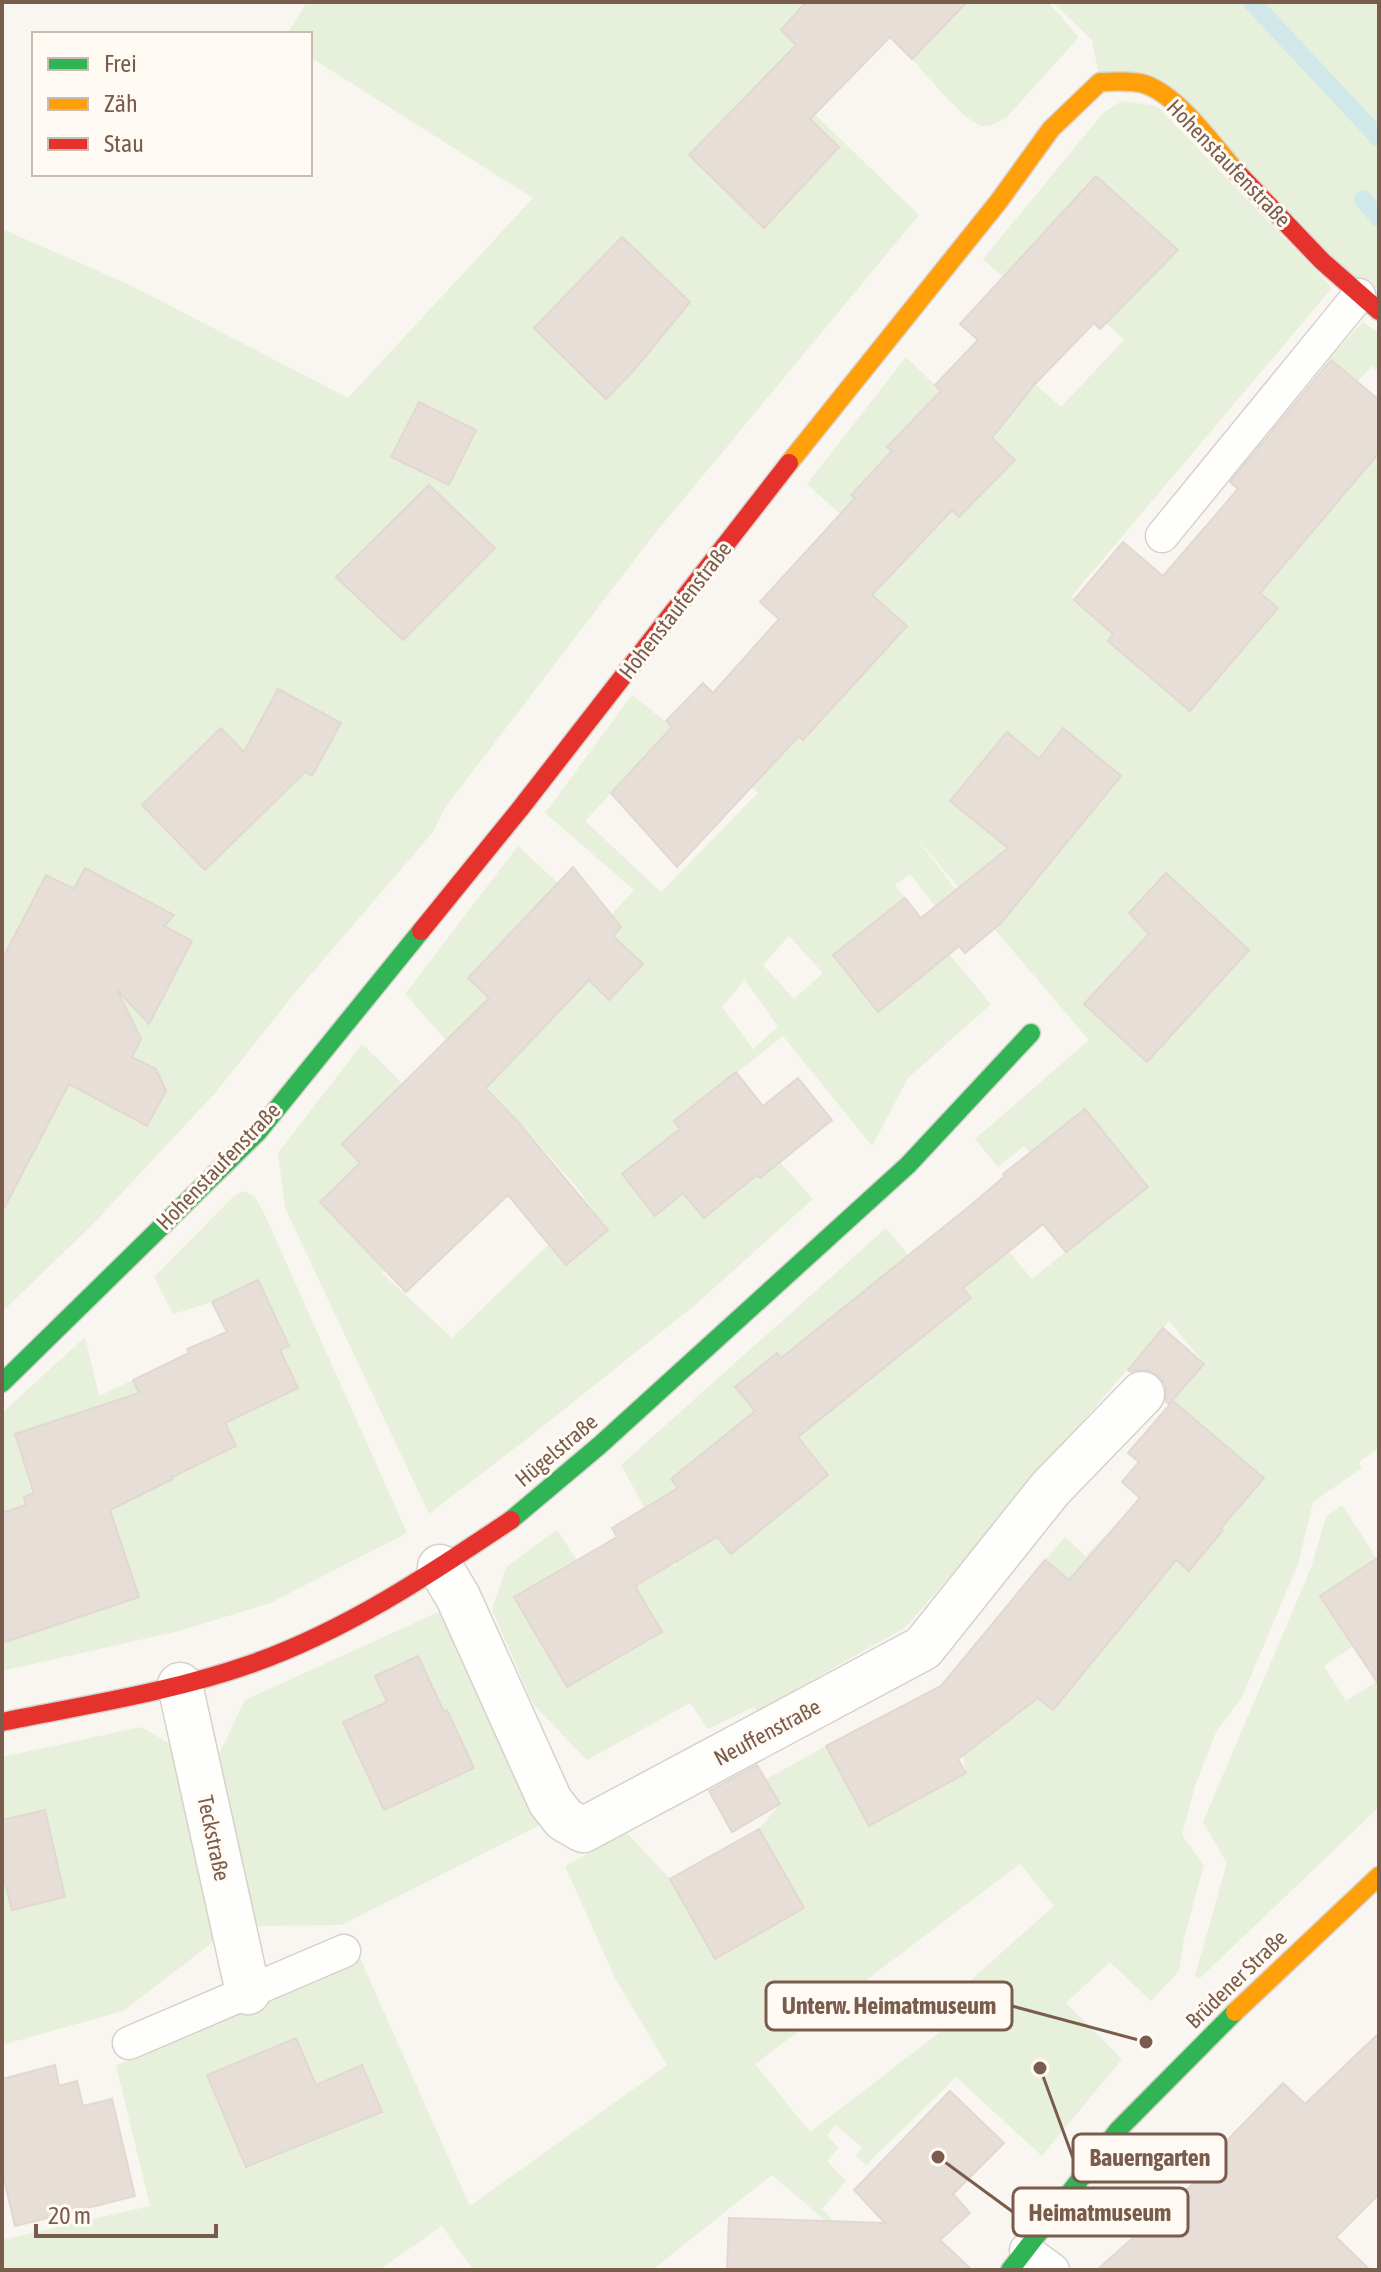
<svg xmlns="http://www.w3.org/2000/svg" width="1381" height="2272" font-family="'Asap Condensed',sans-serif">
	<style>
		.green { fill: #e7f0db; fill-rule: evenodd }
		.lines { fill: none; stroke-linecap: round; stroke-linejoin: round }
		.stream { stroke: #d0e8ea; stroke-width: 18 }
		.building { fill: #e6ded7; stroke: #e2d8d2; stroke-width: 2 }
		.lane-casing { stroke: #d7d1cb; stroke-width: 35 }
		.street-casing { stroke: #d7d1cb; stroke-width: 47 }
		.fast-casing { stroke: #d9d2cb; stroke-width: 21 }
		.slow-casing { stroke: #d9d2cb; stroke-width: 21 }
		.jam-casing { stroke: #d9d2cb; stroke-width: 21 }
		.lane { stroke: #fefefd; stroke-width: 32 }
		.street { stroke: #fefefd; stroke-width: 44 }
		.fast { stroke: #30b455; stroke-width: 18 }
		.slow { stroke: #ff9f0a; stroke-width: 18 }
		.jam { stroke: #e5322d; stroke-width: 18 }
		.labels { text-anchor: middle; stroke-width: 6; stroke-linejoin: round; paint-order: stroke }
		.street-label { font-size: 22px; fill: #7a5c4d; stroke: #fffaf3 }
		.leader { fill: none; stroke: #7a5c4d; stroke-width: 3 }
		.callout-dot { fill: #7a5c4d; stroke: #fffaf3; stroke-width: 3 }
		.callout { fill: #fffaf3; stroke: #7a5c4d; stroke-width: 3 }
		.callout-label { font-size: 24px; text-anchor: middle; font-weight: bold; fill: #7a5c4d }
	</style>
	<rect width="100%" height="100%" fill="#f9f5f0"/>
	<g class="green">
		<path d="M 307,2 L 805,2 L 781,30 L 802,51 L 777,78 L 919,215 L 652,537 L 444,809 L 433,832 L 294,994 L 216,1092 L 93,1224 L 2,1312 L 2,229 L 132,286 L 348,398 L 533,198 L 310,57 L 310,34 L 287,34 Z"/>
		<path d="M 944,2 L 1048,2 L 1079,37 L 1007,117 C 1000,121 992,127 983,126 C 966,124 925,73 912,59 L 955,14 Z"/>
		<path d="M 1052,2 L 1379,2 L 1379,311 L 1172,101 L 1100,82 L 1092,40 Z"/>
		<path d="M 1122,101 L 1157,106 L 1332,288 L 1071,597 L 1113,634 L 1108,641 L 1190,711 L 1217,556 L 1302,543 L 1379,453 L 1379,1448 L 1359,1462 L 1362,1468 L 1313,1502 L 1298,1564 L 1242,1697 L 1216,1732 L 1195,1786 L 1182,1835 L 1204,1865 L 1184,1938 L 1179,1971 L 1151,2001 L 1110,1962 L 1066,2003 L 1122,2059 L 1042,2156 L 956,2077 L 866,2165 L 856,2156 L 862,2147 L 835,2125 L 827,2136 L 839,2148 L 827,2161 L 846,2181 L 822,2209 L 837,2225 L 834,2228 L 772,2175 L 652,2270 L 473,2270 L 442,2226 L 379,2270 L 2,2270 L 2,2240 L 150,2206 L 116,2065 L 141,2056 L 360,1958 L 470,2206 L 667,2065 L 616,1980 L 565,1866 L 626,1832 L 670,1879 L 716,1959 L 804,1908 L 759,1829 L 779,1805 L 765,1780 L 826,1746 L 869,1826 L 966,1773 L 963,1755 L 979,1678 L 975,1645 L 1053,1710 L 1123,1625 L 1045,1560 L 1065,1537 L 1086,1556 L 1124,1516 L 1189,1571 L 1223,1530 L 1213,1520 L 1263,1478 L 1172,1400 L 1204,1363 L 1169,1321 L 906,1627 L 757,1711 L 754,1707 L 708,1729 L 690,1703 L 587,1760 L 533,1704 L 492,1610 L 506,1567 L 557,1530 L 577,1560 L 514,1597 L 567,1687 L 661,1632 L 635,1586 L 670,1565 L 677,1566 L 621,1465 L 886,1228 L 909,1256 L 815,1331 L 860,1388 L 971,1299 L 960,1285 L 1008,1251 L 1032,1279 L 1147,1187 L 1085,1109 L 1030,1152 L 1024,1146 L 998,1167 L 975,1139 L 1089,1040 L 914,835 L 956,890 L 935,906 L 910,874 L 895,885 L 905,898 L 833,955 L 878,1012 L 949,954 L 991,1004 L 908,1078 L 872,1146 L 783,1036 L 675,1121 L 680,1129 L 623,1174 L 683,1193 L 704,1218 L 757,1175 L 761,1178 L 780,1162 L 813,1199 L 694,1306 L 528,1438 L 429,1514 L 285,1208 L 278,1153 L 362,1044 L 404,1085 L 342,1144 L 363,1166 L 347,1176 L 320,1202 L 385,1270 L 382,1273 L 452,1338 L 549,1244 L 607,1229 L 575,1185 L 405,994 L 518,846 L 558,883 L 589,980 L 610,1000 L 643,964 L 602,925 L 634,890 L 545,813 L 632,695 L 672,727 L 585,821 L 661,892 L 758,793 L 720,754 L 766,706 L 804,740 L 907,627 L 859,583 L 885,554 L 807,484 L 906,357 L 941,391 L 888,446 L 892,451 L 851,495 L 911,552 L 952,510 L 960,517 L 1014,460 L 976,423 L 1035,384 L 1061,407 L 1124,340 L 1106,323 L 1178,250 L 1096,176 L 1004,278 L 983,259 L 1104,112 ZM 789,936 L 823,973 L 794,999 L 763,965 ZM 745,980 L 778,1027 L 753,1049 L 722,1007 ZM 1020,1864 L 1054,1906 L 953,1996 L 965,2013 L 810,2132 L 755,2064 Z"/>
		<path d="M 1363,322 L 1379,333 L 1379,372 L 1372,366 L 1357,382 L 1329,358 Z"/>
		<path d="M 244,1191 L 254,1196 L 264,1213 L 407,1533 L 270,1603 L 183,1630 L 2,1671 L 2,1413 L 85,1337 L 99,1396 L 133,1380 L 154,1425 L 172,1477 L 235,1447 L 221,1415 L 298,1388 L 280,1350 L 289,1345 L 258,1281 L 212,1302 L 173,1314 L 154,1277 L 234,1196 Z"/>
		<path d="M 1342,1505 L 1377,1559 L 1353,1646 L 1324,1666 L 1346,1701 L 1379,1680 L 1379,1807 L 1199,1979 L 1195,1976 L 1227,1863 L 1203,1822 L 1311,1568 L 1326,1517 Z"/>
		<path d="M 443,1610 L 544,1823 L 341,1925 L 254,1926 L 219,1754 L 245,1700 Z"/>
		<path d="M 141,1727 L 177,1748 L 213,1942 L 123,2011 L 2,2045 L 2,1757 Z"/>
	</g>
	<g class="lines">
		<g class="stream">
			<path d="M 1252,2 L 1379,138"/>
			<path d="M 1363,199 L 1379,218"/>
		</g>
	</g>
	<g class="building">
		<path d="M 806,2 L 967,2 L 912,59 L 890,37 L 810,119 L 839,147 L 764,228 L 689,155 L 796,45 L 781,30 Z"/>
		<path d="M 1096,176 L 1178,250 L 1100,329 L 1094,323 L 1035,384 L 992,438 L 1015,460 L 959,517 L 952,510 L 872,595 L 907,626 L 803,740 L 799,736 L 677,867 L 611,793 L 672,727 L 666,721 L 703,683 L 713,693 L 779,619 L 760,602 L 855,498 L 851,495 L 892,451 L 887,447 L 941,391 L 935,385 L 978,340 L 960,324 Z"/>
		<path d="M 622,237 L 690,302 L 635,369 L 606,399 L 534,328 Z"/>
		<path d="M 1331,360 L 1379,400 L 1379,453 L 1260,593 L 1278,608 L 1190,711 L 1108,641 L 1113,634 L 1074,600 L 1123,542 L 1163,576 L 1238,489 L 1230,482 Z"/>
		<path d="M 419,402 L 476,430 L 449,485 L 391,457 Z"/>
		<path d="M 429,485 L 495,548 L 403,640 L 336,577 Z"/>
		<path d="M 278,689 L 341,723 L 312,776 L 305,772 L 205,870 L 142,805 L 221,728 L 244,752 Z"/>
		<path d="M 1063,728 L 1121,776 L 1001,923 L 965,953 L 959,946 L 878,1012 L 833,955 L 905,898 L 921,918 L 1008,848 L 950,801 L 1007,732 L 1039,759 Z"/>
		<path d="M 573,867 L 621,927 L 613,936 L 643,964 L 609,1000 L 589,980 L 486,1088 L 518,1122 L 608,1230 L 566,1265 L 508,1195 L 406,1292 L 320,1202 L 360,1163 L 342,1144 L 489,998 L 468,978 Z"/>
		<path d="M 85,868 L 174,915 L 164,926 L 192,941 L 149,1024 L 117,990 L 141,1039 L 132,1057 L 156,1069 L 166,1091 L 147,1126 L 69,1084 L 2,1212 L 2,960 L 46,875 L 74,889 Z"/>
		<path d="M 1166,873 L 1249,950 L 1147,1062 L 1084,1004 L 1149,934 L 1129,913 Z"/>
		<path d="M 736,1072 L 763,1106 L 798,1078 L 832,1120 L 760,1178 L 757,1175 L 704,1218 L 683,1193 L 655,1216 L 622,1174 L 680,1129 L 674,1121 Z"/>
		<path d="M 1085,1109 L 1148,1187 L 1066,1252 L 1043,1224 L 963,1288 L 971,1298 L 798,1437 L 828,1475 L 731,1554 L 717,1537 L 635,1586 L 662,1632 L 567,1687 L 514,1597 L 617,1537 L 612,1528 L 678,1488 L 671,1479 L 755,1411 L 735,1387 L 777,1353 L 781,1358 L 971,1205 L 1005,1176 L 1003,1174 Z"/>
		<path d="M 258,1280 L 289,1346 L 280,1350 L 298,1388 L 225,1423 L 236,1446 L 172,1477 L 173,1479 L 110,1510 L 139,1597 L 2,1643 L 2,1513 L 26,1505 L 24,1497 L 34,1493 L 15,1434 L 139,1393 L 133,1380 L 189,1353 L 187,1349 L 227,1332 L 212,1302 Z"/>
		<path d="M 1163,1328 L 1204,1364 L 1169,1404 L 1166,1402 L 1166,1386 L 1159,1376 L 1147,1370 L 1136,1370 L 1131,1372 L 1128,1370 Z"/>
		<path d="M 1173,1401 L 1264,1478 L 1221,1528 L 1223,1530 L 1189,1571 L 1176,1560 L 1053,1710 L 1038,1698 L 958,1759 L 966,1773 L 869,1826 L 826,1746 L 941,1686 L 1045,1560 L 1069,1580 L 1140,1498 L 1122,1482 L 1139,1462 L 1128,1453 Z"/>
		<path d="M 1379,1557 L 1379,1685 L 1320,1596 Z"/>
		<path d="M 418,1656 L 444,1712 L 447,1710 L 474,1768 L 384,1810 L 343,1722 L 387,1702 L 375,1676 Z"/>
		<path d="M 757,1765 L 780,1804 L 732,1832 L 709,1791 Z"/>
		<path d="M 45,1810 L 65,1897 L 12,1910 L 2,1871 L 2,1820 Z"/>
		<path d="M 759,1829 L 804,1908 L 715,1959 L 670,1879 Z"/>
		<path d="M 1379,2033 L 1379,2194 L 1336,2237 L 1370,2270 L 1097,2270 L 1214,2165 L 1209,2159 L 1283,2083 L 1305,2104 Z"/>
		<path d="M 296,2038 L 316,2085 L 362,2065 L 382,2112 L 246,2167 L 207,2075 Z"/>
		<path d="M 55,2065 L 59,2086 L 77,2081 L 83,2106 L 112,2099 L 135,2196 L 15,2226 L 2,2171 L 2,2079 Z"/>
		<path d="M 950,2091 L 1004,2143 L 953,2194 L 970,2213 L 940,2240 L 972,2270 L 727,2270 L 729,2218 L 885,2223 L 854,2190 Z"/>
	</g>
	<g class="lines">
		<g class="lane-casing">
			<g id="lane">
				<path d="M 1162,536 L 1359,295"/>
				<path d="M 129,2043 L 344,1951"/>
				<path d="M 1026,2250 L 1053,2270"/>
			</g>
		</g>
		<g class="street-casing">
			<g id="street">
				<path d="M 440,1567 L 458,1597 L 550,1801 L 564,1819 L 583,1830 L 923,1648 L 1050,1489 L 1142,1394"/>
				<path d="M 180,1685 L 248,1992"/>
			</g>
		</g>
		<g class="fast-casing">
			<g id="fast">
				<path d="M 2,1383 L 258,1132 L 421,931"/>
				<path d="M 511,1520 L 600,1445 L 908,1165 L 1031,1033"/>
				<path d="M 1010,2270 L 1118,2130 L 1235,2012"/>
			</g>
		</g>
		<g class="slow-casing">
			<g id="slow">
				<path d="M 789,463 L 999,201 L 1051,129 L 1100,82 C 1115,82 1130,80 1144,84 C 1177,94 1214,146 1236,171"/>
				<path d="M 1235,2012 L 1379,1876"/>
			</g>
		</g>
		<g class="jam-casing">
			<g id="jam">
				<path d="M 1236,171 L 1322,261 L 1379,311"/>
				<path d="M 421,931 L 520,809 L 789,463"/>
				<path d="M 2,1722 C 85,1705 171,1692 251,1664 C 345,1631 429,1575 511,1520"/>
			</g>
		</g>
		<use href="#lane" class="lane"/>
		<use href="#street" class="street"/>
		<use href="#fast" class="fast"/>
		<use href="#slow" class="slow"/>
		<use href="#jam" class="jam"/>
	</g>
	<g class="labels">
		<g class="street-label">
			<text transform="translate(1229 163) rotate(46)" y="8">Hohenstaufenstraße</text>
			<text transform="translate(675 610) rotate(-52)" y="8">Hohenstaufenstraße</text>
			<text transform="translate(218 1166) rotate(-46)" y="8">Hohenstaufenstraße</text>
			<text transform="translate(556 1450) rotate(-40)" y="8">Hügelstraße</text>
			<text transform="translate(767 1732) rotate(-28)" y="8">Neuffenstraße</text>
			<text transform="translate(214 1838) rotate(78)" y="8">Teckstraße</text>
			<text transform="translate(1236 1979) rotate(-44)" y="8">Brüdener Straße</text>
		</g>
	</g>
	<path class="leader" d="M1146 2042L1012 2006M1040 2068L1073 2158M938 2157L1013 2212"/>
	<g class="callout-dot">
		<circle cx="1146" cy="2042" r="8"/>
		<circle cx="1040" cy="2068" r="8"/>
		<circle cx="938" cy="2157" r="8"/>
	</g>
	<g class="callout">
		<rect x="766" y="1982" width="246" height="48" rx="8"/>
		<rect x="1073" y="2134" width="153" height="48" rx="8"/>
		<rect x="1013" y="2188" width="175" height="48" rx="8"/>
	</g>
	<g class="callout-label">
		<text x="889" y="2014">Unterw. Heimatmuseum</text>
		<text x="1150" y="2166">Bauerngarten</text>
		<text x="1100" y="2221">Heimatmuseum</text>
	</g>
	<rect width="1381" height="2272" fill="none" stroke="#7a5c4d" stroke-width="8"/>
	<rect x="32" y="32" width="280" height="144" fill="#fffaf3" stroke="#cabbb1" stroke-width="2"/>
	<rect x="48" y="58" width="40" height="12" fill="#30b455" stroke="#cabbb1" stroke-width="2"/>
	<text x="104" y="72" font-size="24" fill="#7a5c4d">Frei</text>
	<rect x="48" y="98" width="40" height="12" fill="#ff9f0a" stroke="#cabbb1" stroke-width="2"/>
	<text x="104" y="112" font-size="24" fill="#7a5c4d">Zäh</text>
	<rect x="48" y="138" width="40" height="12" fill="#e5322d" stroke="#cabbb1" stroke-width="2"/>
	<text x="104" y="152" font-size="24" fill="#7a5c4d">Stau</text>
	<path d="M36 2224v12h180v-12" fill="none" stroke="#7a5c4d" stroke-width="4"/>
	<text x="48" y="2224" font-size="24" fill="#7a5c4d" stroke="#fffaf3" stroke-width="6" paint-order="stroke">20 m</text>
</svg>
